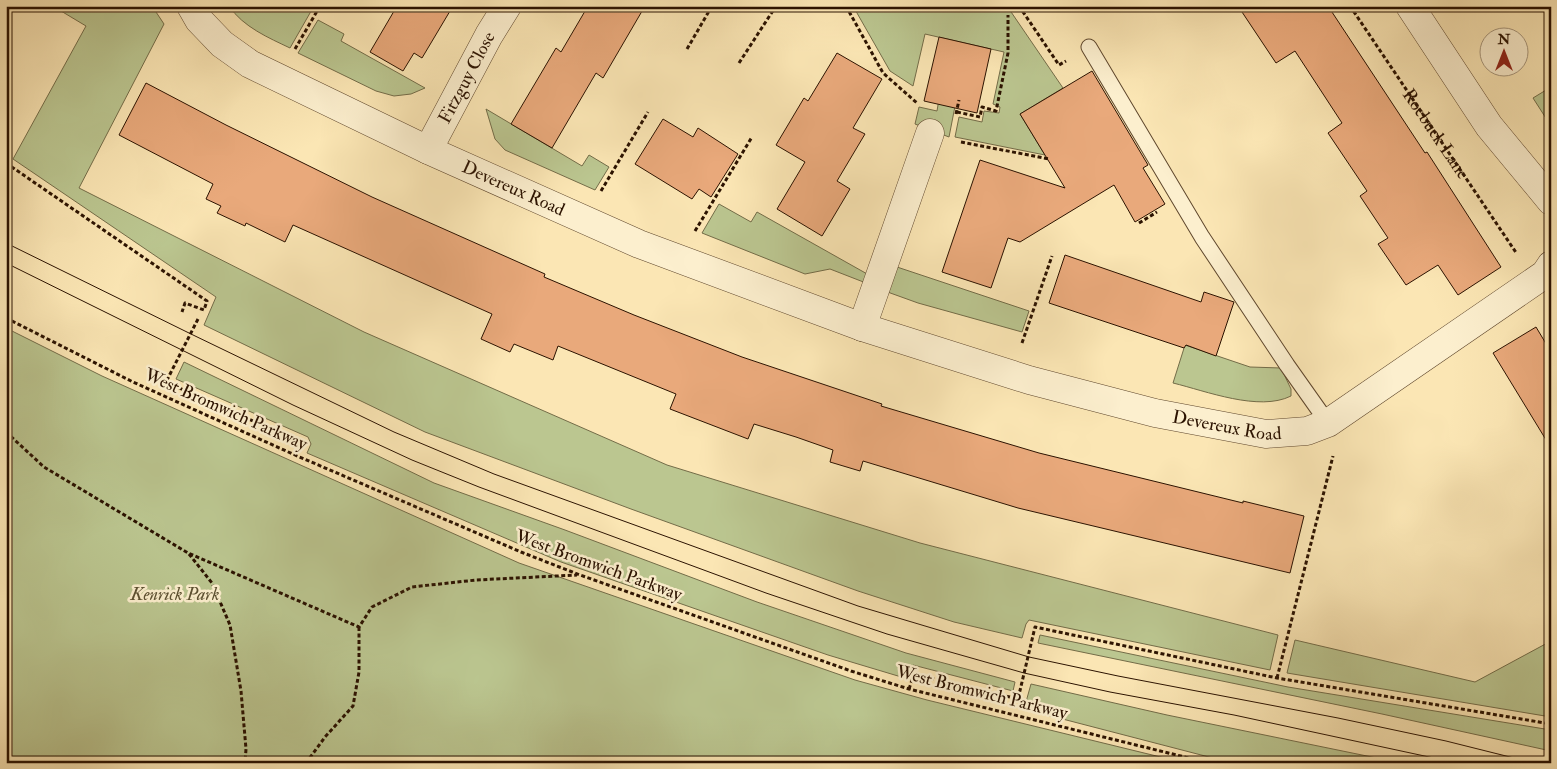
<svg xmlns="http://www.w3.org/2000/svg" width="1557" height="769" font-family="'IM FELL Double Pica',serif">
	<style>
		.green { fill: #bbc690; stroke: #736c48 }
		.building { fill: #e9a97b; stroke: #2b1200 }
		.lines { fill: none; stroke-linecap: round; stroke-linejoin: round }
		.service-casing { stroke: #5f472d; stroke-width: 17 }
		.minor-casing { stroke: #5f472d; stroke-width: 29 }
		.path { stroke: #2b1200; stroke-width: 3; stroke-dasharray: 4 2.5; stroke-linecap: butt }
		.service { stroke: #fcefce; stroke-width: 15 }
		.minor { stroke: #fcefce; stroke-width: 28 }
		.tram { stroke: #2b1200; stroke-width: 1 }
		.labels { text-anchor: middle; stroke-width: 5; stroke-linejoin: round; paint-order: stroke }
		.street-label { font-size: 18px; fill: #2b1200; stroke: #fcefce }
		.park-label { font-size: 18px; font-style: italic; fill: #5d5132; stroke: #fcefce }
	</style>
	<rect width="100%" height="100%" fill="#fbe6b4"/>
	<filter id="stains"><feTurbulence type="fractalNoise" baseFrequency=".004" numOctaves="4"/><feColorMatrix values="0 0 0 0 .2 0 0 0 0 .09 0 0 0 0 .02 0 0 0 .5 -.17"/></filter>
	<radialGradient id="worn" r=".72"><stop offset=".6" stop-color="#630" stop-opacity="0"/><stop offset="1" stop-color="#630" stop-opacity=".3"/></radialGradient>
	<g class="green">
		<path d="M 57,6 L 152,6 L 164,24 L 79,188 L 364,332 L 667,465 L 920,543 L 1278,635 L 1270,670 L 1029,620 L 1026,624 L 1022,638 L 954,622 L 858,591 L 631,509 L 425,432 L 204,325 L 216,297 L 13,159 L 86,26 L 56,8 Z"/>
		<path d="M 229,6 L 314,6 L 290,48 C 269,38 243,27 229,6 Z"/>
		<path d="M 853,6 L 1007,6 L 1063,88 L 1020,114 L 1045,155 L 955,137 L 959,117 L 982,122 L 984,111 L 999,113 L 1000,107 L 993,104 L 1004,52 L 925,34 L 913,86 L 890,71 Z"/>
		<path d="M 318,20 L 344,34 L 341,41 L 425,88 L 411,94 L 394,96 L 376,91 L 298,53 Z"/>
		<path d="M 1551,87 L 1551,126 L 1533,98 Z"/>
		<path d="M 940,93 L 957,96 L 949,137 L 915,124 L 919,107 L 937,111 Z"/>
		<path d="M 486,109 L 582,166 L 589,155 L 609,167 L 595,190 L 505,150 L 495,139 Z"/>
		<path d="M 719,204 L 751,222 L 757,212 L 869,275 L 866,283 L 830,269 L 805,274 L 702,233 Z"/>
		<path d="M 891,265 L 1029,311 L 1022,332 L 918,303 L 882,290 Z"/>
		<path d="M 6,328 L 102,376 L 519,563 L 855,680 L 927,700 L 1185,763 L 6,763 Z"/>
		<path d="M 1185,345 L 1250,367 L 1281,368 L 1291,389 L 1291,396 C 1259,412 1206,391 1173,383 Z"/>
		<path d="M 184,362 L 434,483 L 565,530 L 757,602 L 906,653 L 1015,682 L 1013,691 L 913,665 L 908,679 L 828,655 L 561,562 L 307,453 L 311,444 L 308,437 L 176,379 Z"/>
		<path d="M 1040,635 L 1288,687 L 1551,730 L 1551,751 L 1382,714 L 1038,643 Z"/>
		<path d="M 1295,640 L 1475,682 L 1551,641 L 1551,717 L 1287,673 Z"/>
		<path d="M 1031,684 L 1167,715 L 1401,763 L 1232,763 L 1024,709 Z"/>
	</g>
	<g class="building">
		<path d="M 397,6 L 453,6 L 422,58 L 414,53 L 403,71 L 370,52 Z"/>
		<path d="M 588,6 L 645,6 L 603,78 L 596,73 L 552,148 L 511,124 L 556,48 L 561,52 Z"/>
		<path d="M 1238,6 L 1328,6 L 1425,153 L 1427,152 L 1501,267 L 1458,295 L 1438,265 L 1406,285 L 1378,244 L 1388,238 L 1360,196 L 1367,191 L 1328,133 L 1342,123 L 1295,51 L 1276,63 Z"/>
		<path d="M 939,37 L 991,49 L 977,113 L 924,101 Z"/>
		<path d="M 837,53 L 882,79 L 853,128 L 865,134 L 837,181 L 850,189 L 822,236 L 777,209 L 805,162 L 776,145 L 804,98 L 808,101 Z"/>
		<path d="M 1092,71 L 1148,165 L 1143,168 L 1165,204 L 1135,222 L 1114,185 L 1020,242 L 1008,238 L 991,288 L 942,272 L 980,160 L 1065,188 L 1020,114 Z"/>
		<path d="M 146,83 L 226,125 L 372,197 L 545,274 L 544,277 L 634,315 L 742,357 L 882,404 L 881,406 L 1039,453 L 1243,503 L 1243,501 L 1304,516 L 1290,573 L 1018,508 L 863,461 L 860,471 L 830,462 L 833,450 L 796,437 L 754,424 L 748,439 L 670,409 L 676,394 L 558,346 L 553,360 L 514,344 L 510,352 L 481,339 L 492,314 L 293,225 L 285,242 L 246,223 L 245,226 L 217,213 L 221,206 L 206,199 L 213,184 L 119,135 Z"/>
		<path d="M 663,119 L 693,137 L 698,128 L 738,154 L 711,197 L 699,189 L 692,199 L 635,164 Z"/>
		<path d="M 1065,255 L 1201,302 L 1204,292 L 1234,302 L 1216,356 L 1186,345 L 1184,348 L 1049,303 Z"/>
		<path d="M 1536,327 L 1551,352 L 1551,448 L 1493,353 Z"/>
	</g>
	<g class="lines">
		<g class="service-casing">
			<path id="service" d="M 1089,47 L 1202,237 L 1287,365 L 1328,423"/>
		</g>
		<g class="minor-casing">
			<g id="minor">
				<path id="s2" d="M 191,6 L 199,20 L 222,44 L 250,64 L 428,150 L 639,244 L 862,327 L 1029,380 L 1155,413 L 1266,434 L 1307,431 L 1328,423 L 1545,274 L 1551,265"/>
				<path d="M 1410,6 L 1489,126 L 1551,201"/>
				<path id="s3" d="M 428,150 L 489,35 L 507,6"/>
				<path d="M 862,327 L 930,133"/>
			</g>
		</g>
		<g class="path">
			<path d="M 846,6 L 883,73 L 917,103"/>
			<path d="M 1019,6 L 1059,65 L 1066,61"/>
			<path id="s1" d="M 1350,6 L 1517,254"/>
			<path d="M 295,49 L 320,6"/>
			<path d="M 687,49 L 712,6"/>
			<path d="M 739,63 L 776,6"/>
			<path d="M 957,112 L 980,117 L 982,107 L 996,111 L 1008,53 L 1008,15"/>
			<path d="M 956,114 L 959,100"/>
			<path d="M 961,142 L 1049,159"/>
			<path d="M 6,163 L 207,301 L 204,310 L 185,303 L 182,312"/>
			<path d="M 601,191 L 648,112"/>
			<path d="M 1139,223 L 1157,212"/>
			<path d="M 695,231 L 752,137"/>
			<path d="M 6,318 L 133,382 L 295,455 L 521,552 L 580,575 L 851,671 L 909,689 L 1209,763"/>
			<path d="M 198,319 L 166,382 L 300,442 L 295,455"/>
			<path d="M 1022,343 L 1052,256"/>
			<path d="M 6,432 L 44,467 L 188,553 L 359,627 L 372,607 L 412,587 L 476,580 L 577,575"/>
			<path d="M 189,554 L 212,583 L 230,625 L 241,691 L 246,749 L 245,763"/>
			<path d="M 1277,678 L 1333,456"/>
			<path d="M 909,689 L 914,674 L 1018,699 L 1035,627 L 1277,678 L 1551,724"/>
			<path d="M 306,763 L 325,737 L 353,706 L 359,672 L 359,627"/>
		</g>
		<use href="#service" class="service"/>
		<use href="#minor" class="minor"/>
		<g class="tram">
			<path d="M 6,243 L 191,334 L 394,432 L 494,474 L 858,606 L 1029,657 L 1118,676 L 1338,718 L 1446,741 L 1534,763"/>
			<path d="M 6,263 L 293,405 L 412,460 L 479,487 L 766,593 L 887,634 L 1024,673 L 1110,692 L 1234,715 L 1457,763"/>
		</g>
	</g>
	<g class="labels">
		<g class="street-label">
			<text dy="6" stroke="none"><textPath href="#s3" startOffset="82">Fitzguy Close</textPath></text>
			<text dy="6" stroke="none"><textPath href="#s1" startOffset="154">Roebuck Lane</textPath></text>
			<text dy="6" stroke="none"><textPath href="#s2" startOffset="375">Devereux Road</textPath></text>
			<text transform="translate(226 409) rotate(24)" y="6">West Bromwich Parkway</text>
			<text dy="6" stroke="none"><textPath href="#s2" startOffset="1129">Devereux Road</textPath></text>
			<text transform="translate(599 565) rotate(20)" y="6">West Bromwich Parkway</text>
			<text transform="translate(982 692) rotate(14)" y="6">West Bromwich Parkway</text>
		</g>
		<g class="park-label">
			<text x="175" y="600">Kenrick Park</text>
		</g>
	</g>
	<rect width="1557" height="769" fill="none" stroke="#fbe6b4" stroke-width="25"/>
	<rect x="8" y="8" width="1542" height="754" fill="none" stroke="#2b1200" stroke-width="2.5"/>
	<rect x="12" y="12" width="1532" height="744" fill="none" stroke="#2b1200"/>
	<g transform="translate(1504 52)"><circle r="24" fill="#fcefce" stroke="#a8977c"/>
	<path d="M0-4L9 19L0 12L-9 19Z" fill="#8f2418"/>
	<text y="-8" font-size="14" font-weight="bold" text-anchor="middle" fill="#2b1200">N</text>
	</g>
	<rect width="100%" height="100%" filter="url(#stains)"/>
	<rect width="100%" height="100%" fill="url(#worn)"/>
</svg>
